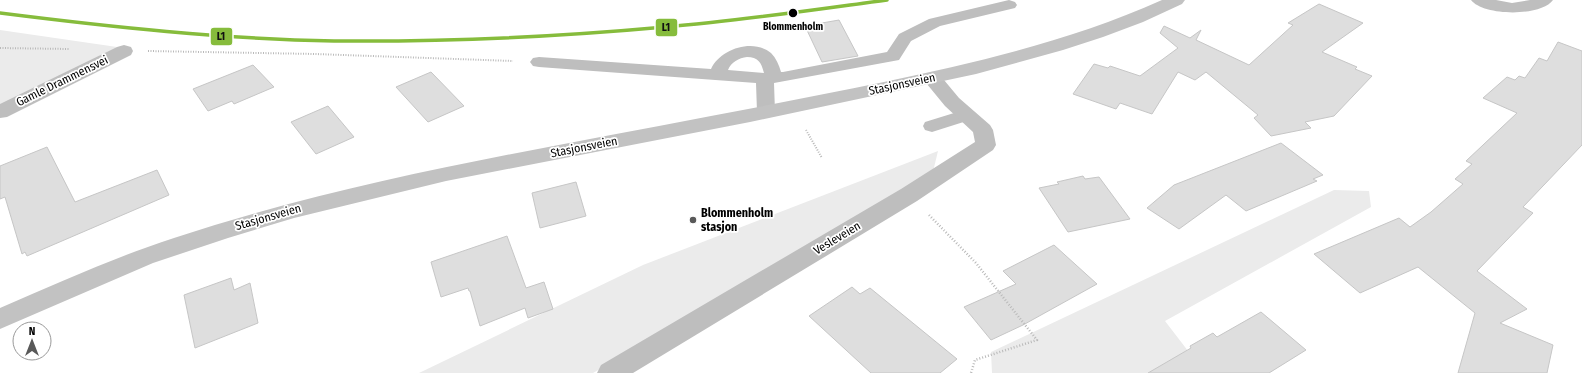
<svg xmlns="http://www.w3.org/2000/svg" width="1582" height="373" font-family="'Fira Sans Condensed',sans-serif">
	<style>
		.green { fill: #ebebeb }
		.building { fill: #dedede; stroke: #c6c6c6 }
		.lines { fill: none; stroke-linecap: round; stroke-linejoin: round }
		.path-far1 { stroke: #b9b9b9; stroke-width: 2; stroke-dasharray: 1 1.5; stroke-linecap: butt }
		.path { stroke: #b9b9b9; stroke-width: 2.5; stroke-dasharray: 1 2; stroke-linecap: butt }
		.service { fill: #bebebe; fill-rule: evenodd }
		.minor { fill: #bebebe; fill-rule: evenodd }
		.secondary { fill: #c2c2c2; fill-rule: evenodd }
		.rail-1-casing { stroke: #fff; stroke-width: 6 }
		.rail-1 { stroke: #86bc3c; stroke-width: 3.5 }
		.stop-dot { fill: #000; stroke: #fff; stroke-width: 1.5 }
		.poi-dot { fill: #595959; stroke: #fff; stroke-width: 1.5 }
		.labels { text-anchor: middle; stroke-width: 3.5; stroke-linejoin: round; paint-order: stroke }
		.far-stop-label { font-size: 10px; font-weight: bold; fill: #000; stroke: #fff }
		.street-label { font-size: 12px; fill: #000; stroke: #fff }
		.poi-label { font-size: 12px; font-weight: bold; fill: #000; stroke: #fff; text-anchor: start }
		.line-badge { stroke: #fff; stroke-width: 1.5 }
		.pale-badge-label { font-size: 11px; text-anchor: middle; font-weight: bold; fill: #111 }
	</style>
	<rect width="100%" height="100%" fill="#fff"/>
	<g class="green">
		<path d="M 0,30 L 117,47 L 0,106 Z"/>
		<path d="M 938,151 L 931,180 L 593,373 L 419,373 L 643,265 Z"/>
		<path d="M 1334,190 L 1369,191 L 1371,207 L 1165,321 L 1205,373 L 992,373 L 991,352 Z"/>
	</g>
	<g class="building">
		<path d="M 1319,4 L 1363,23 L 1322,52 L 1357,67 L 1355,69 L 1372,76 L 1334,116 L 1305,122 L 1311,128 L 1271,136 L 1254,118 L 1258,115 L 1206,72 L 1195,80 L 1178,72 L 1152,114 L 1120,103 L 1116,109 L 1073,94 L 1094,64 L 1108,68 L 1110,66 L 1140,76 L 1178,48 L 1160,33 L 1164,26 L 1190,38 L 1201,30 L 1196,40 L 1249,65 L 1293,25 L 1288,23 Z"/>
		<path d="M 839,20 L 858,56 L 822,62 L 805,26 Z"/>
		<path d="M 1558,42 L 1582,51 L 1582,145 L 1523,207 L 1533,213 L 1477,271 L 1527,309 L 1500,323 L 1553,345 L 1547,373 L 1458,373 L 1475,313 L 1418,267 L 1360,293 L 1314,254 L 1399,218 L 1410,227 L 1431,212 L 1463,184 L 1455,179 L 1472,164 L 1466,161 L 1517,113 L 1483,98 L 1507,77 L 1515,80 L 1519,76 L 1525,78 L 1539,58 L 1547,61 Z"/>
		<path d="M 253,65 L 274,87 L 234,104 L 232,101 L 208,111 L 193,89 Z"/>
		<path d="M 431,72 L 464,106 L 428,122 L 396,87 Z"/>
		<path d="M 328,106 L 354,137 L 316,154 L 291,122 Z"/>
		<path d="M 1281,143 L 1323,175 L 1313,179 L 1317,181 L 1246,211 L 1226,195 L 1179,229 L 1147,208 L 1174,185 Z"/>
		<path d="M 47,147 L 75,202 L 157,170 L 169,195 L 27,256 L 25,252 L 22,254 L 5,197 L 0,199 L 0,166 Z"/>
		<path d="M 1083,176 L 1085,179 L 1099,177 L 1130,219 L 1068,232 L 1039,188 L 1059,184 L 1057,182 Z"/>
		<path d="M 576,182 L 586,216 L 540,228 L 532,193 Z"/>
		<path d="M 507,236 L 526,288 L 544,282 L 553,309 L 528,318 L 525,308 L 480,326 L 470,291 L 469,291 L 468,288 L 441,297 L 431,262 Z"/>
		<path d="M 1054,245 L 1097,284 L 1023,325 L 991,340 L 964,307 L 1016,284 L 1003,271 Z"/>
		<path d="M 231,278 L 234,290 L 250,283 L 258,323 L 195,348 L 184,295 Z"/>
		<path d="M 852,287 L 860,294 L 870,288 L 957,359 L 940,373 L 871,373 L 809,316 Z"/>
		<path d="M 1261,312 L 1306,350 L 1269,373 L 1148,373 L 1191,348 L 1190,346 L 1213,333 L 1217,337 Z"/>
	</g>
	<g class="lines">
		<g class="path-far1">
			<path d="M 0,48 L 69,49"/>
			<path d="M 148,51 L 315,54 L 513,61"/>
			<path d="M 806,130 L 822,158"/>
		</g>
		<path class="path" d="M 929,215 L 976,263 L 1037,340 L 975,360 L 971,373"/>
		<g class="service">
			<path d="M 1009,0 L 1015,2 L 1017,5 L 1015,8 L 940,26 L 911,41 L 899,60 L 774,83 L 775,112 L 772,116 L 766,118 L 760,116 L 757,112 L 756,83 L 539,67 L 533,66 L 530,62 L 533,58 L 539,57 L 711,69 C 720,49 753,38 771,53 C 776,58 779,65 781,72 L 783,72 L 887,52 L 899,34 L 929,19 ZM 747,57 C 758,57 761,62 764,73 L 728,70 C 731,62 739,58 747,57 Z"/>
			<path d="M 967,109 L 973,111 L 976,115 L 973,119 L 932,132 L 925,130 L 923,126 L 925,122 Z"/>
		</g>
		<g class="minor">
			<path d="M 1471,0 L 1496,0 L 1512,3 L 1530,0 L 1553,0 C 1541,17 1483,16 1471,0 Z"/>
			<path d="M 124,45 L 131,47 L 133,51 L 131,55 L 7,117 L 0,118 L 0,104 L 117,47 Z"/>
			<path d="M 932,72 L 939,74 L 959,98 L 990,125 L 993,130 L 996,145 L 993,150 L 917,201 L 633,373 L 597,373 L 601,365 L 901,189 L 975,142 L 973,132 L 945,106 L 922,78 L 925,74 Z"/>
		</g>
		<path class="secondary" d="M 1162,0 L 1185,0 L 1182,4 L 1143,22 L 1103,37 L 1063,50 L 976,74 L 750,122 L 446,181 L 294,218 L 228,238 L 153,263 L 0,329 L 0,308 C 58,283 115,257 174,238 C 349,180 531,151 711,116 C 769,105 826,94 884,82 C 979,62 1073,40 1162,0 Z"/>
		<g class="rail-1-casing">
			<path id="rail-1" d="M 0,13 C 111,27 222,39 334,41 C 445,42 555,37 665,27 C 739,21 813,10 887,0"/>
		</g>
		<use href="#rail-1" class="rail-1"/>
	</g>
	<circle class="stop-dot" cx="793" cy="13" r="5"/>
	<circle class="poi-dot" cx="693" cy="220" r="4"/>
	<g class="labels">
		<g class="far-stop-label">
			<text x="793" y="30">Blommenholm</text>
		</g>
		<g class="street-label">
			<text transform="translate(62 81) rotate(-26)" y="4">Gamle Drammensvei</text>
			<text transform="translate(902 84) rotate(-12)" y="4">Stasjonsveien</text>
			<text transform="translate(584 147) rotate(-11)" y="4">Stasjonsveien</text>
			<text transform="translate(268 217) rotate(-16)" y="4">Stasjonsveien</text>
			<text transform="translate(837 238) rotate(-31)" y="4">Vesleveien</text>
		</g>
		<g class="poi-label">
			<text x="701" y="217">Blommenholm<tspan x="701" dy="14">stasjon</tspan></text>
		</g>
	</g>
	<g class="line-badge">
		<rect x="655" y="18" width="23" height="19" rx="4" fill="#86bc3c"/>
		<rect x="210" y="27" width="23" height="19" rx="4" fill="#86bc3c"/>
	</g>
	<g class="pale-badge-label">
		<text x="666" y="31">L1</text>
		<text x="221" y="40">L1</text>
	</g>
	<g transform="translate(32 341)"><circle r="19" fill="#ffffff" stroke="#999999"/>
	<path d="M0-3L7 15L0 10L-7 15Z" fill="#595959"/>
	<text y="-6" font-size="11" font-weight="bold" text-anchor="middle" fill="#000000">N</text>
	</g>
</svg>
